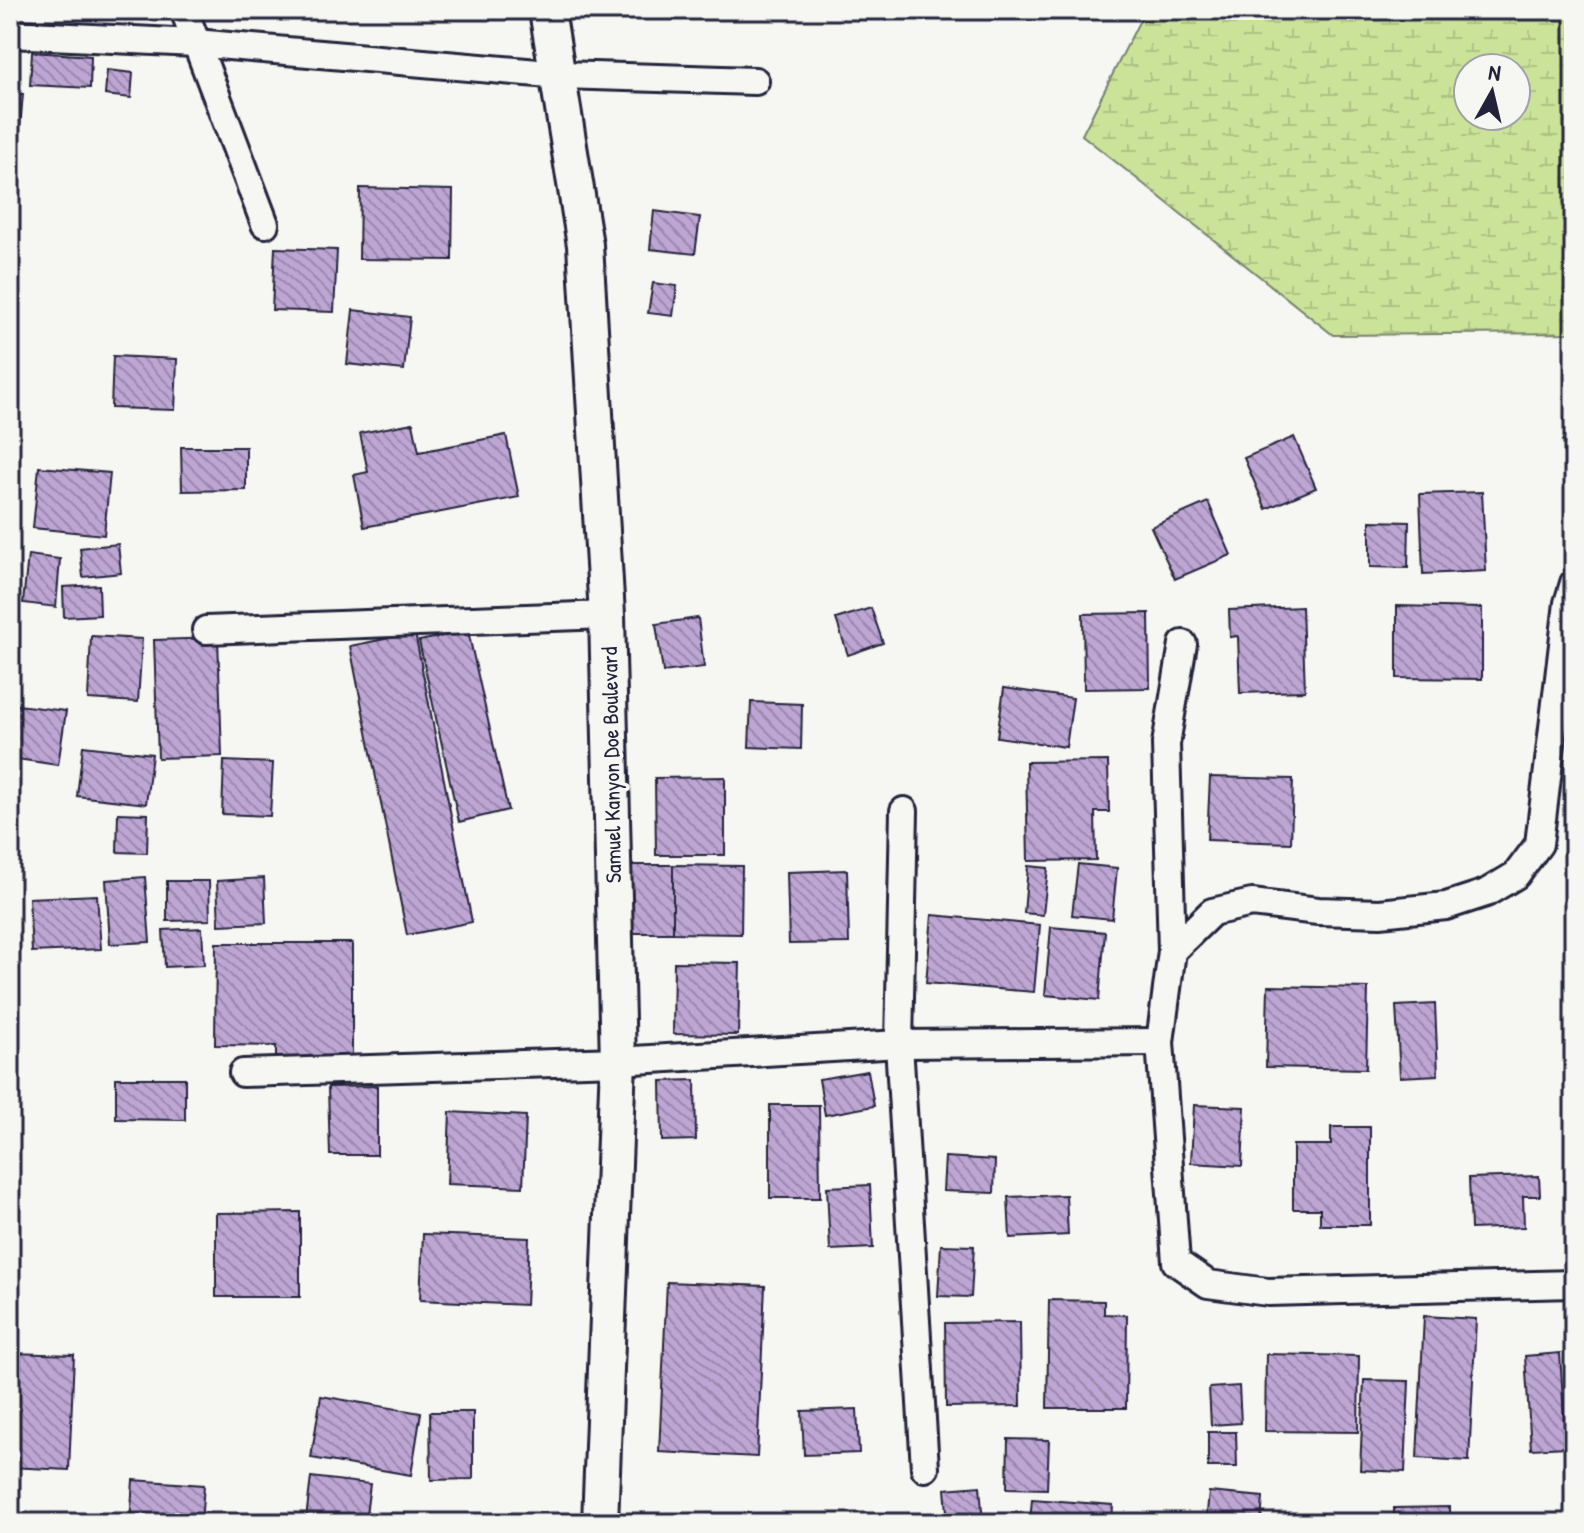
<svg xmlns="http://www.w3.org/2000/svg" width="1584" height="1533" font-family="'Patrick Hand',sans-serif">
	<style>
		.wetland { fill: url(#wetland-marsh); stroke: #76826a; stroke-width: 2; fill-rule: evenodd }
		.building { fill: url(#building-back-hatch); stroke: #22223b; stroke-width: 2 }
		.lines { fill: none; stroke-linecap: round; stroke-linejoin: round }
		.minor-casing { stroke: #22223b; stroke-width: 32 }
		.tertiary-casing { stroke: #22223b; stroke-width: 40 }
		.minor { stroke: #f6f6f2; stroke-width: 26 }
		.tertiary { stroke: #f6f6f2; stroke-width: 34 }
		.labels { text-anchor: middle; stroke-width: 7; stroke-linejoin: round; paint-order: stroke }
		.street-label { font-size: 22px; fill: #22223b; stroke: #f6f6f2 }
	</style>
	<defs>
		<pattern id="wetland-marsh" width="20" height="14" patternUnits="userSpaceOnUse" patternTransform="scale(2)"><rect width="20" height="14" fill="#cbe399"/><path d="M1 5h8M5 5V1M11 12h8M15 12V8" fill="none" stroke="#aec285"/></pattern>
		<pattern id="building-back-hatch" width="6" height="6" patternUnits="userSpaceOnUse" patternTransform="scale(2)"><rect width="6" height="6" fill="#bea6d4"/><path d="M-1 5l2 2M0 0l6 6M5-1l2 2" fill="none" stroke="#9a87ad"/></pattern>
	</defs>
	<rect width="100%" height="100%" fill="#f6f6f2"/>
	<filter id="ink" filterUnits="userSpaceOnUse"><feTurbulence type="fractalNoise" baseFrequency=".0125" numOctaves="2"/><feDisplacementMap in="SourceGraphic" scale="16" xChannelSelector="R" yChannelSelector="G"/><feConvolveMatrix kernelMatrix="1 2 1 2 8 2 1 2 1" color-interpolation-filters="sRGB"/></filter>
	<g filter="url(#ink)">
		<path class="wetland" d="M 1145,10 L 1574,10 L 1574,333 L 1333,335 L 1082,135 ZM 1468,68 L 1516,68 L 1516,116 L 1468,116 Z"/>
		<g class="building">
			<path d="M 32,52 L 91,56 L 90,88 L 30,85 Z"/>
			<path d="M 107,70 L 133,73 L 131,98 L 105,95 Z"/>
			<path d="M 10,93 L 23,94 L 13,203 L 10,202 Z"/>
			<path d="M 360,188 L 453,190 L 452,260 L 359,259 Z"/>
			<path d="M 654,211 L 700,217 L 695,254 L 650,249 Z"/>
			<path d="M 275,248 L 337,250 L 334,312 L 272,310 Z"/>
			<path d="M 653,283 L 677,286 L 673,316 L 648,313 Z"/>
			<path d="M 353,310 L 410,317 L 404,370 L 347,364 Z"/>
			<path d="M 113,356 L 177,359 L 175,410 L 111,408 Z"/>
			<path d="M 1574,422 L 1574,448 L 1562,441 Z"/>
			<path d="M 413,423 L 419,452 L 506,435 L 519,497 L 364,527 L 354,475 L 368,472 L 360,433 Z"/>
			<path d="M 1294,437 L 1316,488 L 1266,509 L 1244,458 Z"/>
			<path d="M 181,447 L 246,447 L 246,490 L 182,491 Z"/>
			<path d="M 39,467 L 110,473 L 104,535 L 33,528 Z"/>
			<path d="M 1482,492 L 1486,571 L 1423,574 L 1420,494 Z"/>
			<path d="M 1208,502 L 1231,555 L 1175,579 L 1151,527 Z"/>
			<path d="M 1370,521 L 1409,522 L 1408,568 L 1370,567 Z"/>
			<path d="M 118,544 L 121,573 L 83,577 L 80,548 Z"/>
			<path d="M 28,555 L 60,559 L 56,607 L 23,603 Z"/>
			<path d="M 99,585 L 100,615 L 64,617 L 63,587 Z"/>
			<path d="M 1397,606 L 1482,608 L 1482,679 L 1397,678 Z"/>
			<path d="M 1302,607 L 1305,691 L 1240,693 L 1238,636 L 1230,637 L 1229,610 Z"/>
			<path d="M 871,608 L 883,643 L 848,655 L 836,619 Z"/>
			<path d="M 1149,613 L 1150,688 L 1084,689 L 1083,614 Z"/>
			<path d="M 698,618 L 704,667 L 663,672 L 656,624 Z"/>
			<path d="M 468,631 L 508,810 L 459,822 L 419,641 Z"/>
			<path d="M 415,633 L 472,922 L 407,935 L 350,646 Z"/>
			<path d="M 91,636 L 142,639 L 138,702 L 88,699 Z"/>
			<path d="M 218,638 L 222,756 L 158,758 L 154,640 Z"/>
			<path d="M 1004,688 L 1073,698 L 1066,747 L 997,737 Z"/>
			<path d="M 751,702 L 802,704 L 801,749 L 749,747 Z"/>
			<path d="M 10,704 L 66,711 L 58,765 L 10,758 Z"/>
			<path d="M 83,746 L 152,754 L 146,804 L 77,796 Z"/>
			<path d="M 224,761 L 273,763 L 270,816 L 222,814 Z"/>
			<path d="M 1108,761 L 1109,812 L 1095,812 L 1096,860 L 1028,861 L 1026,762 Z"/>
			<path d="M 725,777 L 725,855 L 656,855 L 655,778 Z"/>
			<path d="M 1210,777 L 1293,779 L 1291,843 L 1207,840 Z"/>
			<path d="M 118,813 L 148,814 L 147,853 L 117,852 Z"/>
			<path d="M 1078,864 L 1117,868 L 1112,919 L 1072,915 Z"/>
			<rect x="631" y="865" width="42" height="68"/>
			<path d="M 673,865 L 742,866 L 741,934 L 673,933 Z"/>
			<path d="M 1028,866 L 1048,868 L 1043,915 L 1024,913 Z"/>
			<path d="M 847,870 L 849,943 L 789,944 L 787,872 Z"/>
			<path d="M 145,877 L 150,942 L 110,944 L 106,880 Z"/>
			<path d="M 264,878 L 266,923 L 219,925 L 217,881 Z"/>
			<path d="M 167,881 L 209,881 L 210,920 L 167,921 Z"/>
			<path d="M 97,895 L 101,949 L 32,952 L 29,898 Z"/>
			<path d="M 932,915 L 1040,925 L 1034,992 L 926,983 Z"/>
			<path d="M 1051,927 L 1105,932 L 1099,1000 L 1045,995 Z"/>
			<path d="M 202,928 L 204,965 L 165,967 L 163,930 Z"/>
			<path d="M 216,943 L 352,943 L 352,1065 L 276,1065 L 276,1046 L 215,1045 Z"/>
			<path d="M 674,962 L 740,963 L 738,1035 L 673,1034 Z"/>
			<path d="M 1268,986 L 1368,988 L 1366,1069 L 1266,1067 Z"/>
			<path d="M 1435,1004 L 1438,1075 L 1400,1077 L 1396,1006 Z"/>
			<path d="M 868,1071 L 874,1106 L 825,1115 L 819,1079 Z"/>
			<path d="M 116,1078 L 185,1078 L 185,1120 L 116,1119 Z"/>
			<path d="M 695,1080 L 696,1140 L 662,1141 L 661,1081 Z"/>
			<path d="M 377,1086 L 377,1155 L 330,1155 L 328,1087 Z"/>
			<path d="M 770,1105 L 819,1105 L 820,1198 L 770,1198 Z"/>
			<path d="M 1194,1105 L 1245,1107 L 1242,1166 L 1191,1163 Z"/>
			<path d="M 450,1112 L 526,1116 L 523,1187 L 447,1184 Z"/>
			<path d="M 1331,1127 L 1370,1127 L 1370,1225 L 1320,1225 L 1320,1209 L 1293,1209 L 1293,1145 L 1331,1145 Z"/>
			<path d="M 945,1157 L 995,1160 L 994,1193 L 943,1191 Z"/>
			<path d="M 1539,1176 L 1540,1196 L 1523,1196 L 1524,1227 L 1471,1229 L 1469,1178 Z"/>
			<path d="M 870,1185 L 873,1248 L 830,1250 L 827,1187 Z"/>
			<path d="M 1066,1195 L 1068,1235 L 1010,1238 L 1008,1197 Z"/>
			<path d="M 300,1212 L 300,1297 L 216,1297 L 216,1213 Z"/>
			<path d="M 423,1234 L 529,1238 L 526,1305 L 420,1300 Z"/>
			<path d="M 941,1245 L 974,1246 L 971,1297 L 938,1296 Z"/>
			<path d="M 667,1282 L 765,1286 L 757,1457 L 659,1452 Z"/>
			<path d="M 1049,1300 L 1104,1301 L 1104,1314 L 1127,1315 L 1126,1408 L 1047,1408 Z"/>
			<path d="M 1424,1316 L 1476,1319 L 1469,1461 L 1417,1458 Z"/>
			<path d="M 1020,1322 L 1021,1406 L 946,1407 L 945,1323 Z"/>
			<path d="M 10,1353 L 74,1355 L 69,1470 L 10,1467 Z"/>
			<path d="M 1560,1353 L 1566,1447 L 1531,1449 L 1525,1356 Z"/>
			<path d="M 1266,1354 L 1359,1356 L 1358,1432 L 1265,1431 Z"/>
			<path d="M 1364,1380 L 1409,1381 L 1405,1472 L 1360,1470 Z"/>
			<path d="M 1239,1386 L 1241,1423 L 1211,1425 L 1209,1388 Z"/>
			<path d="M 321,1396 L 421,1413 L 411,1475 L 311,1458 Z"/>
			<path d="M 857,1409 L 859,1453 L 804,1455 L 802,1411 Z"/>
			<path d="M 430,1412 L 473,1412 L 473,1479 L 431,1480 Z"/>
			<path d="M 1208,1432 L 1236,1432 L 1237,1467 L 1208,1467 Z"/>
			<path d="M 1008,1439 L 1049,1440 L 1047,1489 L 1007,1488 Z"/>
			<path d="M 311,1477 L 370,1484 L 365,1523 L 306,1519 Z"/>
			<path d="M 133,1480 L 204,1485 L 201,1523 L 130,1523 Z"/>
			<path d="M 980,1486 L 983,1523 L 948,1523 L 945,1489 Z"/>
			<path d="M 1209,1492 L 1263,1497 L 1261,1523 L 1206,1523 Z"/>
			<path d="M 1032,1499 L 1113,1505 L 1112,1523 L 1030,1523 Z"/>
			<path d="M 1449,1507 L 1449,1523 L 1394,1523 L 1394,1508 Z"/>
			<path d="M 211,1519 L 286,1523 L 211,1523 Z"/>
		</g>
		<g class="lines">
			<g class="minor-casing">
				<g id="minor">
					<path d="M 184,10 L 265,224"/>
					<path d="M 10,34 L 195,43 L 561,75 L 755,81"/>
					<path d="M 1574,583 L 1568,603 L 1539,844 L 1516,875 L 1486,893 L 1446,906 L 1380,913 L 1318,911 L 1252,903 L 1212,912 L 1172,951 L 1160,1042 L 1176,1262 L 1208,1284 L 1268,1292 L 1574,1284"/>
					<path d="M 206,630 L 607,615"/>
					<path d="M 904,811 L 899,1044 L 925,1468"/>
					<path d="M 1172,951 L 1166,744 L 1183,644"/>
					<path d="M 243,1073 L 618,1061 L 899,1044 L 1160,1042"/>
				</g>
			</g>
			<g class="tertiary-casing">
				<path id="tertiary" d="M 547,10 L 585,245 L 607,615 L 618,1061 L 600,1523"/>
			</g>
			<use href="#minor" class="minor"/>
			<use href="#tertiary" class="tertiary"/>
		</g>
	</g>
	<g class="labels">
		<g class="street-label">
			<text transform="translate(611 765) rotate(-91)" y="8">Samuel Kanyon Doe Boulevard</text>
		</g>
	</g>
	<rect width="1584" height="1533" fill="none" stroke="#f6f6f2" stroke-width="40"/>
	<rect x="20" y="20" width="1544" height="1493" fill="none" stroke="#22223b" stroke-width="3" filter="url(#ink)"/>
	<g transform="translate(1492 92) rotate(8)"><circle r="38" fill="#f6f6f2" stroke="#a1a1a9" stroke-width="2"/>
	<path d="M0-6L14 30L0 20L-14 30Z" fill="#22223b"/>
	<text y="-12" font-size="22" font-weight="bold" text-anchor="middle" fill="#22223b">N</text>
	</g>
</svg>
